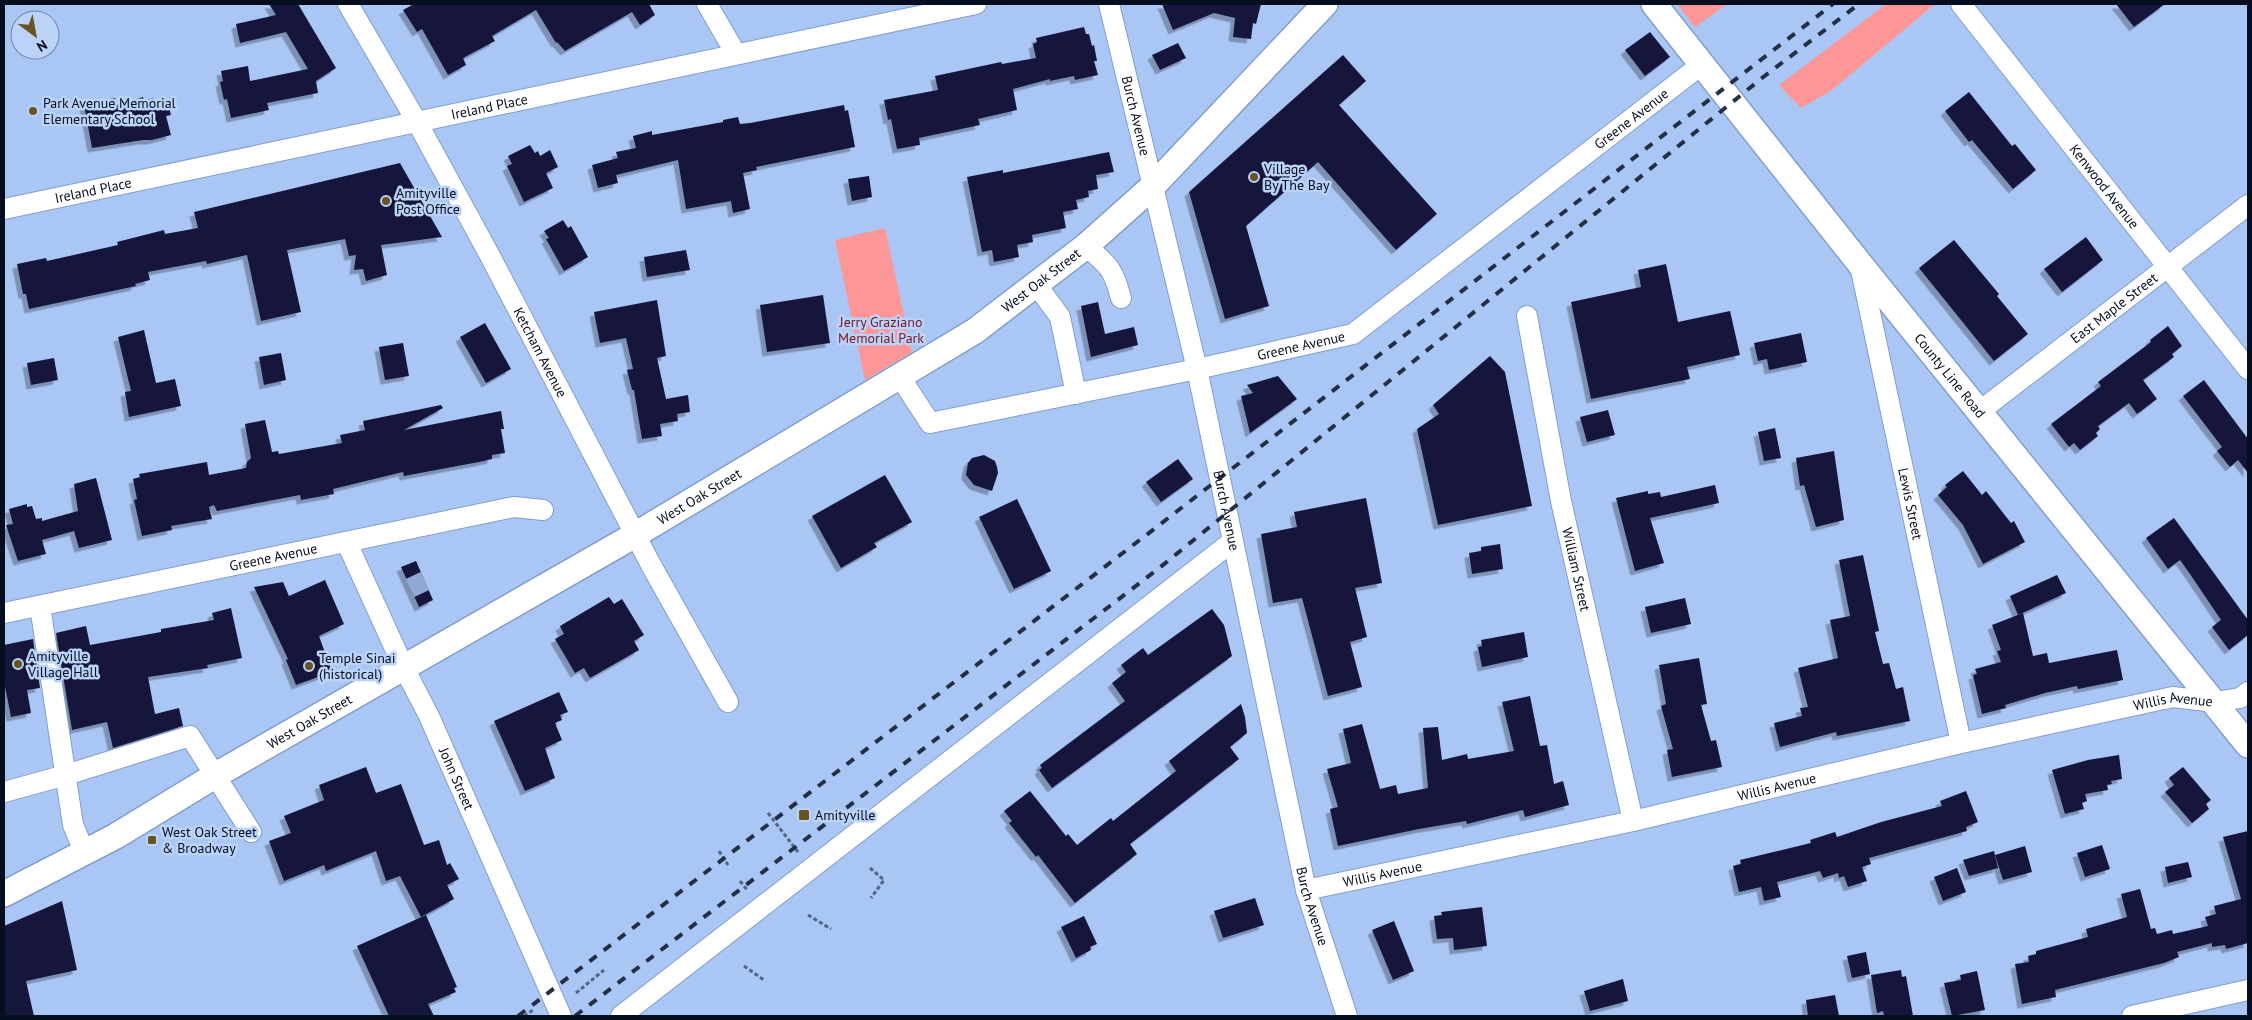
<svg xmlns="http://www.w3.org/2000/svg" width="2252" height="1020" font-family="'PT Sans',sans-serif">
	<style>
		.green { fill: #fd9696 }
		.building { fill: #16153c; filter: url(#shadow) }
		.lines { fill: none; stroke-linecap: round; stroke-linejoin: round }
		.minor-tunnel { stroke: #91aad5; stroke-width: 20; stroke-dasharray: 20 10; stroke-linecap: butt }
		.minor-casing { stroke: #849ecb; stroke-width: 22 }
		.major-casing { stroke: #849ecb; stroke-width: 28 }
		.path { stroke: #536583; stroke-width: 3; stroke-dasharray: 4 2.5; stroke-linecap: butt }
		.minor { stroke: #fff; stroke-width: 20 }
		.major { stroke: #fff; stroke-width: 25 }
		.rail { stroke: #232f45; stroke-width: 4; stroke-dasharray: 9 9; stroke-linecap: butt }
		.poi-dot { fill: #6b5223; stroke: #bcd3f9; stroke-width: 2 }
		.labels { text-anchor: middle; stroke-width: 5; stroke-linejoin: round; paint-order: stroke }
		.poi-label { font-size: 14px; fill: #050e1e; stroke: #bcd3f9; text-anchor: start }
		.street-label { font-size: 14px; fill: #050e1e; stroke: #bcd3f9 }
		.park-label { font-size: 14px; fill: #771722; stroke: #bcd3f9 }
	</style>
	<defs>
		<filter id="shadow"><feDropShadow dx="-4.5" dy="4.5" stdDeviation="0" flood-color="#0004"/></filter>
	</defs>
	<rect width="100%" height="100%" fill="#aac6f5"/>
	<g class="green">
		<path d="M 1677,4 L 1727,4 L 1695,27 Z"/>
		<path d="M 1886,4 L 1935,4 L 1832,90 L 1801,108 L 1779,85 Z"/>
		<path d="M 885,228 L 912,352 L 865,380 L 835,240 Z"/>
	</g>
	<g class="building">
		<path d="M 269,4 L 298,4 L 336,68 L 316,81 L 318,93 L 267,103 L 269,110 L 231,118 L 227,99 L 224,100 L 220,82 L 223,81 L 221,71 L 248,66 L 250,81 L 308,69 L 286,32 L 240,43 L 236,24 L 276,15 Z"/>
		<path d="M 414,4 L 649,4 L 655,15 L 640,25 L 632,12 L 565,51 L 557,42 L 556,43 L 536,10 L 492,36 L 495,41 L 463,58 L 466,65 L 448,75 L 422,29 L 417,32 L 403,10 Z"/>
		<path d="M 1162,4 L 1261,4 L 1256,24 L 1253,23 L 1251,39 L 1233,37 L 1235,18 L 1214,13 L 1173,30 Z"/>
		<path d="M 2116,4 L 2165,4 L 2134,27 Z"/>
		<path d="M 1084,27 L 1086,34 L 1089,34 L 1092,46 L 1094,45 L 1097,61 L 1094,61 L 1098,75 L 1075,80 L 1074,76 L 1050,81 L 1050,79 L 1013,89 L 1017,110 L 978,119 L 980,125 L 919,138 L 920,145 L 897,149 L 891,119 L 888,120 L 884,100 L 938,90 L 935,76 L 1001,62 L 1002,64 L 1036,58 L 1033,44 L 1037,42 L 1036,38 Z"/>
		<path d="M 1650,32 L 1670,57 L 1645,76 L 1625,50 Z"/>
		<path d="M 1178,43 L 1186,58 L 1160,70 L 1152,55 Z"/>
		<path d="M 1343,55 L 1366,81 L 1339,105 L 1437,214 L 1396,250 L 1318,162 L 1246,226 L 1269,306 L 1225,319 L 1189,192 Z"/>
		<path d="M 1969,92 L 2012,146 L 2015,144 L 2036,170 L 2013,189 L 1972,140 L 1969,142 L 1945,111 Z"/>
		<path d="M 143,97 L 144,101 L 153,98 L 154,102 L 167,99 L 171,115 L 166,116 L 171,135 L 152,140 L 143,140 L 92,148 L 84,104 L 115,98 L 116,105 Z"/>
		<path d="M 844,105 L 845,111 L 848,110 L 855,147 L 756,167 L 757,170 L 743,173 L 750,209 L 733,213 L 731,201 L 686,209 L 678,160 L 616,175 L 618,183 L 598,188 L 592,165 L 618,158 L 616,152 L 636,148 L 633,136 L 652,131 L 652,135 L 723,122 L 723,120 L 738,117 L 740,124 L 750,123 Z"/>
		<path d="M 530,145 L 535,153 L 538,151 L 540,156 L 550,150 L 558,167 L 546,173 L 553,188 L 524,202 L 507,166 L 512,164 L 508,156 Z"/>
		<path d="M 1109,152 L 1114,172 L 1096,175 L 1098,189 L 1088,191 L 1089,197 L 1076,200 L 1078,209 L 1063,212 L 1066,228 L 1032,235 L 1033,242 L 1017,245 L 1019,257 L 994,262 L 992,250 L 982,252 L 967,177 L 1003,170 L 1003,173 Z"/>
		<path d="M 400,163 L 442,237 L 381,245 L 387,275 L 366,281 L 363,269 L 354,270 L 356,255 L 349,256 L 345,239 L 287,250 L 301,312 L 261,321 L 247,255 L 207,264 L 206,261 L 148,272 L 150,280 L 135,284 L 136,286 L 29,309 L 26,294 L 23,294 L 17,264 L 46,258 L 47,261 L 118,245 L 117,242 L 164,230 L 165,234 L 198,228 L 194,212 Z"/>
		<path d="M 869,176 L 872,197 L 852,201 L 848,179 Z"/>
		<path d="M 563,220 L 568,228 L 571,226 L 588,257 L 564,271 L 546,239 L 549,238 L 544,231 Z"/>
		<path d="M 2086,237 L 2103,260 L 2062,292 L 2044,269 Z"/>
		<path d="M 1954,240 L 1999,294 L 1997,296 L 2028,334 L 1994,361 L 1919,268 Z"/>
		<path d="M 686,250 L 690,270 L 647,277 L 644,257 Z"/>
		<path d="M 1666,264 L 1678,322 L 1730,311 L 1740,355 L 1687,367 L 1690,379 L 1591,399 L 1571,302 L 1641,287 L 1638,270 Z"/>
		<path d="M 823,295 L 830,343 L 767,352 L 760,305 Z"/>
		<path d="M 657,300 L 666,356 L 657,358 L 666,399 L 688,395 L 690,412 L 677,414 L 678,421 L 660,424 L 662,436 L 642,439 L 634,390 L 632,390 L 627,370 L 633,369 L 626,338 L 600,343 L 594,312 Z"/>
		<path d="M 1098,302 L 1105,334 L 1134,327 L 1138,345 L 1091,357 L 1081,306 Z"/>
		<path d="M 485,323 L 511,369 L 486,383 L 460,337 Z"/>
		<path d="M 2168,326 L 2182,346 L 2172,354 L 2174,357 L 2143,380 L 2157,399 L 2137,414 L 2129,403 L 2098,426 L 2100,429 L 2096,433 L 2098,436 L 2080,450 L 2074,443 L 2069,447 L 2051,424 L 2101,386 L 2098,382 L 2151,342 L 2150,340 Z"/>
		<path d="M 144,330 L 156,383 L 175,379 L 181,406 L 129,417 L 125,392 L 131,391 L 118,337 Z"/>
		<path d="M 1801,333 L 1807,362 L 1769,370 L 1767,359 L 1758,361 L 1754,343 Z"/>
		<path d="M 403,343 L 409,376 L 385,380 L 379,347 Z"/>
		<path d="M 281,353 L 286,380 L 264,385 L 259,357 Z"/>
		<path d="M 1490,356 L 1505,372 L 1532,506 L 1438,525 L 1417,429 L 1439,414 L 1433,405 Z"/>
		<path d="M 54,358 L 58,380 L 31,385 L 27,363 Z"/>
		<path d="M 1278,376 L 1297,399 L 1250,433 L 1241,396 L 1253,393 L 1247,385 Z"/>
		<path d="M 2204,380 L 2248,439 L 2248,473 L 2238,460 L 2230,467 L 2217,451 L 2222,447 L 2183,396 Z"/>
		<path d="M 441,405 L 443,408 L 404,430 L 501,411 L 504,429 L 501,429 L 505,453 L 492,455 L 492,459 L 479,462 L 404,476 L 403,472 L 333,489 L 334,494 L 301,500 L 300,495 L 217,511 L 214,505 L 209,507 L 212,519 L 171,526 L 172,530 L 142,536 L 134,500 L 137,499 L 133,479 L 140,477 L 139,474 L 207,462 L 209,475 L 246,468 L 247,462 L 251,458 L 245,424 L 265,420 L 272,452 L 278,451 L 279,454 L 342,443 L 340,435 L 365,430 L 363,421 Z"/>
		<path d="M 1608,410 L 1615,435 L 1587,442 L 1580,417 Z"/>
		<path d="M 1775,428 L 1781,458 L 1764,461 L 1758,432 Z"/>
		<path d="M 1834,451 L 1844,520 L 1816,527 L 1804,485 L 1800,486 L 1796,458 Z"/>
		<path d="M 984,455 L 995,461 L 997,467 L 998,473 L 992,491 L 974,485 L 966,475 L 968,463 L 972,458 Z"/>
		<path d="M 1178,459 L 1193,479 L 1161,502 L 1146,482 Z"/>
		<path d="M 1963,471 L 1982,495 L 1986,491 L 2011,523 L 2014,521 L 2025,542 L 1983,564 L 1963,525 L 1938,495 L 1947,487 L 1945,485 Z"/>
		<path d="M 885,475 L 912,522 L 874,543 L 877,547 L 841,568 L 812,516 Z"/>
		<path d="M 96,478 L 112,540 L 79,548 L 74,531 L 42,540 L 46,554 L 18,561 L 6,525 L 13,524 L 9,509 L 27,504 L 27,507 L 32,506 L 36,519 L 42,518 L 42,521 L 78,511 L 74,484 Z"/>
		<path d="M 1715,485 L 1719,503 L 1650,518 L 1664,563 L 1635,571 L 1616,498 L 1648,491 L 1648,494 L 1660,492 L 1661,497 Z"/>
		<path d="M 1366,498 L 1382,583 L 1355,588 L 1367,637 L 1350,642 L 1362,687 L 1328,696 L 1302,598 L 1273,603 L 1261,534 L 1297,527 L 1294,512 Z"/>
		<path d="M 1017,499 L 1051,571 L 1014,589 L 979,517 Z"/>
		<path d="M 2174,518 L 2248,620 L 2248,635 L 2229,650 L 2212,627 L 2221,620 L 2190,574 L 2180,560 L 2168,569 L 2146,538 Z"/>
		<path d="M 1500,544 L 1503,569 L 1472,574 L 1469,553 L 1481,551 L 1481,547 Z"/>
		<path d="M 1863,555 L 1879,631 L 1875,632 L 1883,664 L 1889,663 L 1896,689 L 1903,687 L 1910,721 L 1837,736 L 1836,732 L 1780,747 L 1774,723 L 1802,716 L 1800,708 L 1808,707 L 1798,668 L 1838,658 L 1830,620 L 1850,616 L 1839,560 Z"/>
		<path d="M 416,561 L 433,600 L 419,607 L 401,567 Z"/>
		<path d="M 2057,575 L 2066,593 L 2018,615 L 2010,596 Z"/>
		<path d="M 325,580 L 344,624 L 319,636 L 332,672 L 296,685 L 286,660 L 288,659 L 254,587 L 283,582 L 289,596 Z"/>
		<path d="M 609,597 L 614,604 L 622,599 L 644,635 L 634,641 L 639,650 L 590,678 L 584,668 L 575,673 L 555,639 L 564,634 L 560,626 Z"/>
		<path d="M 1685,598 L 1691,624 L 1651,633 L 1645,607 Z"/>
		<path d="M 231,608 L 242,658 L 207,665 L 208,668 L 148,677 L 155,714 L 179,708 L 183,726 L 113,748 L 107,722 L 72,730 L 56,633 L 86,626 L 90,645 L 161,632 L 161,629 L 214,620 L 212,613 Z"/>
		<path d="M 1212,609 L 1224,625 L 1232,656 L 1052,788 L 1039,770 L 1042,768 L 1040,765 L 1125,701 L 1112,683 L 1126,672 L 1121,665 L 1143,648 L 1148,655 Z"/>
		<path d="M 2023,613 L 2033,656 L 2047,653 L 2049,663 L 2117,650 L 2123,680 L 2078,689 L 2077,686 L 2045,693 L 2005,705 L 2006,708 L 1982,714 L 1973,675 L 1977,674 L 1975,669 L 2001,662 L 1997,651 L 2001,650 L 1992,625 Z"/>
		<path d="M 1524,632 L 1528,657 L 1482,667 L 1478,647 L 1482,646 L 1481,640 Z"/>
		<path d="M 33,639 L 40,688 L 27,690 L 31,713 L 11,717 L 4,681 L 4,645 Z"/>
		<path d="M 1699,658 L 1707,704 L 1701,705 L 1711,741 L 1716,740 L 1722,767 L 1672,777 L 1667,750 L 1673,749 L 1661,706 L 1666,704 L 1659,665 Z"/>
		<path d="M 559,692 L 568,712 L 560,715 L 562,720 L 555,723 L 562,740 L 545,748 L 555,778 L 525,791 L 494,721 Z"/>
		<path d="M 1530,696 L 1540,746 L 1547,745 L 1554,784 L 1563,781 L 1569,805 L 1525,817 L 1523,810 L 1467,824 L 1466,821 L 1419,829 L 1338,846 L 1330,809 L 1338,807 L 1327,769 L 1351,763 L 1343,729 L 1362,724 L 1380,789 L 1396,785 L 1398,794 L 1428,788 L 1423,728 L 1438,727 L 1442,760 L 1467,754 L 1468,759 L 1514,751 L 1502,702 Z"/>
		<path d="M 1241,704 L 1245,717 L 1247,733 L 1230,747 L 1239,759 L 1130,844 L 1137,854 L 1075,903 L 1038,855 L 1036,857 L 1009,823 L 1012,821 L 1004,811 L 1030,791 L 1066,836 L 1068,834 L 1077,845 L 1111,818 L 1113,821 L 1176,771 L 1169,761 Z"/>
		<path d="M 2119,755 L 2122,779 L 2111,781 L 2112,784 L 2107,785 L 2108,790 L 2085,794 L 2087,801 L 2082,803 L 2084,809 L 2065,814 L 2052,770 L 2088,760 Z"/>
		<path d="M 366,767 L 376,793 L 401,784 L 424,845 L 439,840 L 447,865 L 450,863 L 459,879 L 447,885 L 454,899 L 421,917 L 400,876 L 386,881 L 376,851 L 326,871 L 324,865 L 284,881 L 269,841 L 291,833 L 284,816 L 324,800 L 319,785 Z"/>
		<path d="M 2183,767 L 2211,800 L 2206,804 L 2209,809 L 2192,823 L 2165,792 L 2174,785 L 2169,778 Z"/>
		<path d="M 1966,791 L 1978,822 L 1966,827 L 1967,831 L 1869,858 L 1871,864 L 1862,867 L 1867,881 L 1848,887 L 1844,876 L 1839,878 L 1838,873 L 1823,878 L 1820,871 L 1777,882 L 1781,897 L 1764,901 L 1761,887 L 1739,892 L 1733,866 L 1741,864 L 1740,860 L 1811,843 L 1810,840 L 1835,832 L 1837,837 L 1881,822 L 1942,806 L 1940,801 Z"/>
		<path d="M 2248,831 L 2248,943 L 2226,949 L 2225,945 L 2212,947 L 2212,943 L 2177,952 L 2179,957 L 2164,963 L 2055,990 L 2056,997 L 2022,1004 L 2015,964 L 2029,962 L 2028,956 L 2036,954 L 2036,951 L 2088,937 L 2086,929 L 2127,917 L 2121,894 L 2140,889 L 2151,929 L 2155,928 L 2157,934 L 2172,930 L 2173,934 L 2208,926 L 2205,917 L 2216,914 L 2214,906 L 2241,899 L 2223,837 Z"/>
		<path d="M 2102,845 L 2110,869 L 2085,877 L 2077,853 Z"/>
		<path d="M 2025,846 L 2032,872 L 2003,880 L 1995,855 Z"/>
		<path d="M 1994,851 L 1998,868 L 1969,876 L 1963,860 Z"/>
		<path d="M 2188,862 L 2192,877 L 2168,883 L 2165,867 Z"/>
		<path d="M 1957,868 L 1966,892 L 1943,901 L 1934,877 Z"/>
		<path d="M 1255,898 L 1264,925 L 1223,938 L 1214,911 Z"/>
		<path d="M 62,901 L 77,970 L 26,981 L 34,1016 L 4,1016 L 4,926 Z"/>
		<path d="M 1482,907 L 1487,946 L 1454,950 L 1453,938 L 1437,939 L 1434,916 L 1442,915 L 1441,912 Z"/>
		<path d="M 426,915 L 457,987 L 454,988 L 456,992 L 428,1004 L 434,1016 L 389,1016 L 357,946 Z"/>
		<path d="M 1084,916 L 1097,944 L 1090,947 L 1091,950 L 1076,958 L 1061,927 Z"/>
		<path d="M 1394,921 L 1414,971 L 1393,980 L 1372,930 Z"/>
		<path d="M 1866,952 L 1870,974 L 1852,978 L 1847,956 Z"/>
		<path d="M 1901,970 L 1902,977 L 1906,976 L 1913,1016 L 1884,1016 L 1883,1011 L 1877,1013 L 1871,975 Z"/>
		<path d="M 1977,971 L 1985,1010 L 1952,1016 L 1944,983 L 1961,980 L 1960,975 Z"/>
		<path d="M 1623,979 L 1628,1001 L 1590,1011 L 1584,991 Z"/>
		<path d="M 1835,995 L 1839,1016 L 1808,1016 L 1806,1000 Z"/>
	</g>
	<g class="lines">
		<path class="minor-tunnel" d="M 410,588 L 425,581"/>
		<g class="minor-casing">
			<g id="minor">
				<path id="s1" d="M 348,4 L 417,122 L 489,254 L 651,565 L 728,702"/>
				<path d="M 707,4 L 736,54"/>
				<path id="s2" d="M 1109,4 L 1197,369 L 1306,890 L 1347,1016"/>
				<path id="s3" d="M 1961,4 L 2248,369"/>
				<path id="s4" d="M 4,209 L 976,4"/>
				<path d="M 1086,246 C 1109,266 1113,268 1121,298"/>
				<path id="s5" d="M 1860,265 L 1961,743"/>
				<path d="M 1036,284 L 1060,317 L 1076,394"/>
				<path id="s6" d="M 1527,316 L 1561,501 L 1633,821"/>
				<path id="s7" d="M 900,377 L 930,423 L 1197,369 L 1353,334 L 1701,65"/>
				<path id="s8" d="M 1980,411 L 2248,205"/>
				<path id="s9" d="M 347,543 L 403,666 L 429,716 L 561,1016"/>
				<path d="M 40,606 L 73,825 L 85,853"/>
				<path id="s10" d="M 4,613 L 514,507 L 543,510"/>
				<path d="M 4,792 L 66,775 L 190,736 L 251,832"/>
				<path id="s11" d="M 1306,890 L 1633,821 L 1961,743 L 2173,697 L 2215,702 L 2240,698 L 2248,692"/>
				<path d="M 621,1016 L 1233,541"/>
				<path d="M 2132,1016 L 2248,990"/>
			</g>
		</g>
		<g class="major-casing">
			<g id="major">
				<path id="s12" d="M 1654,4 L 1860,264 L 2248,745"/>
				<path id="s13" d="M 4,894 L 116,836 L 216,775 L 635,535 L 975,331 L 1086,246 L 1152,187 L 1325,4"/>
			</g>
		</g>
		<g class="path">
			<path d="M 768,813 L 798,852"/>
			<path d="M 719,851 L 728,865"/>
			<path d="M 870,868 L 884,880 L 871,898"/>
			<path d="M 740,881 L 748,891"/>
			<path d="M 808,915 L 831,929"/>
			<path d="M 744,966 L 764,980"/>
			<path d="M 576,993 L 604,970"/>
			<path d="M 524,1016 L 533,1010"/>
		</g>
		<use href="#minor" class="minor"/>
		<use href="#major" class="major"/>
		<g class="rail">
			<path d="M 518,1016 L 1145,536 L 1833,4"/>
			<path d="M 575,1016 L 1158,569 L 1762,78 L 1859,4"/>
		</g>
	</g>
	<g class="poi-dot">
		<circle cx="33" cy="111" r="5"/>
		<circle cx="1254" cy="177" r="5"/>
		<circle cx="386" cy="201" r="5"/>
		<circle cx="18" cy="664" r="5"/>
		<circle cx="309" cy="666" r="5"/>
		<rect x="798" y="809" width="12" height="12" rx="2.5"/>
		<rect x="147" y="835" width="10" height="10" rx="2.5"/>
	</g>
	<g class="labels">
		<g class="poi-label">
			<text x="43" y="108">Park Avenue Memorial<tspan x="43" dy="16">Elementary School</tspan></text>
			<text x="1264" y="174">Village<tspan x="1264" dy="16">By The Bay</tspan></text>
			<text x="396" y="198">Amityville<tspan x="396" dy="16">Post Office</tspan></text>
			<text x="28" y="661">Amityville<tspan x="28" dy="16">Village Hall</tspan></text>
			<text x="319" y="663">Temple Sinai<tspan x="319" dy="16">(historical)</tspan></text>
			<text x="815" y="820">Amityville</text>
			<text x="162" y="837">West Oak Street<tspan x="162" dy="16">&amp; Broadway</tspan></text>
		</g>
		<g class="street-label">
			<text dy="5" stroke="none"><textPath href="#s4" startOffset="496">Ireland Place</textPath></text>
			<text dy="5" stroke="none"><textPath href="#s2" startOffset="115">Burch Avenue</textPath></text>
			<text dy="5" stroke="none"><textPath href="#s7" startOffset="839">Greene Avenue</textPath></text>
			<text dy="5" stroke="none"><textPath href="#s3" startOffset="232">Kenwood Avenue</textPath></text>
			<text dy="5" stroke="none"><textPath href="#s4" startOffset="91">Ireland Place</textPath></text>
			<text dy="5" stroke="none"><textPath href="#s13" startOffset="1206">West Oak Street</textPath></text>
			<text dy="5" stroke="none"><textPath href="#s8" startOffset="169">East Maple Street</textPath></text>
			<text dy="5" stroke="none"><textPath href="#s7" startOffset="434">Greene Avenue</textPath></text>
			<text dy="5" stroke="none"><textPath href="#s1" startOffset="398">Ketcham Avenue</textPath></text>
			<text dy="5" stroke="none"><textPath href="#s12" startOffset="475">County Line Road</textPath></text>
			<text dy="5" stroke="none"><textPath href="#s13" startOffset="801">West Oak Street</textPath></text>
			<text dy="5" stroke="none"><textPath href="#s5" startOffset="244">Lewis Street</textPath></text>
			<text dy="5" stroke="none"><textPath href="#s2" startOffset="520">Burch Avenue</textPath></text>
			<text dy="5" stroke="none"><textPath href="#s10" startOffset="275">Greene Avenue</textPath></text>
			<text dy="5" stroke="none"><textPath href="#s6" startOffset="258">William Street</textPath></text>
			<text dy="5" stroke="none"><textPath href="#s11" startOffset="888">Willis Avenue</textPath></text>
			<text dy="5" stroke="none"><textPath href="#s13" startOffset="351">West Oak Street</textPath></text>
			<text dy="5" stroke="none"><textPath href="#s9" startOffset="260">John Street</textPath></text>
			<text dy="5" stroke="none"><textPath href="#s11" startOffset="482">Willis Avenue</textPath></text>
			<text dy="5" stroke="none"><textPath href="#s11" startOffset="78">Willis Avenue</textPath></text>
			<text dy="5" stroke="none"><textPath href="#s2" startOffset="925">Burch Avenue</textPath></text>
		</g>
		<g class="park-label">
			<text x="881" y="327">Jerry Graziano<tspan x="881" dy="16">Memorial Park</tspan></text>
		</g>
	</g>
	<rect width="2252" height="1020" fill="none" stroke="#050e1e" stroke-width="10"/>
	<g transform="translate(35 35) rotate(148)"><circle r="24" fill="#bcd3f9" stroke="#7384a1"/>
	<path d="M0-4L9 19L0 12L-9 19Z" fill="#6b5223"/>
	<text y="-8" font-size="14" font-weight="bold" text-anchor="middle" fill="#050e1e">N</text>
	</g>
</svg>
